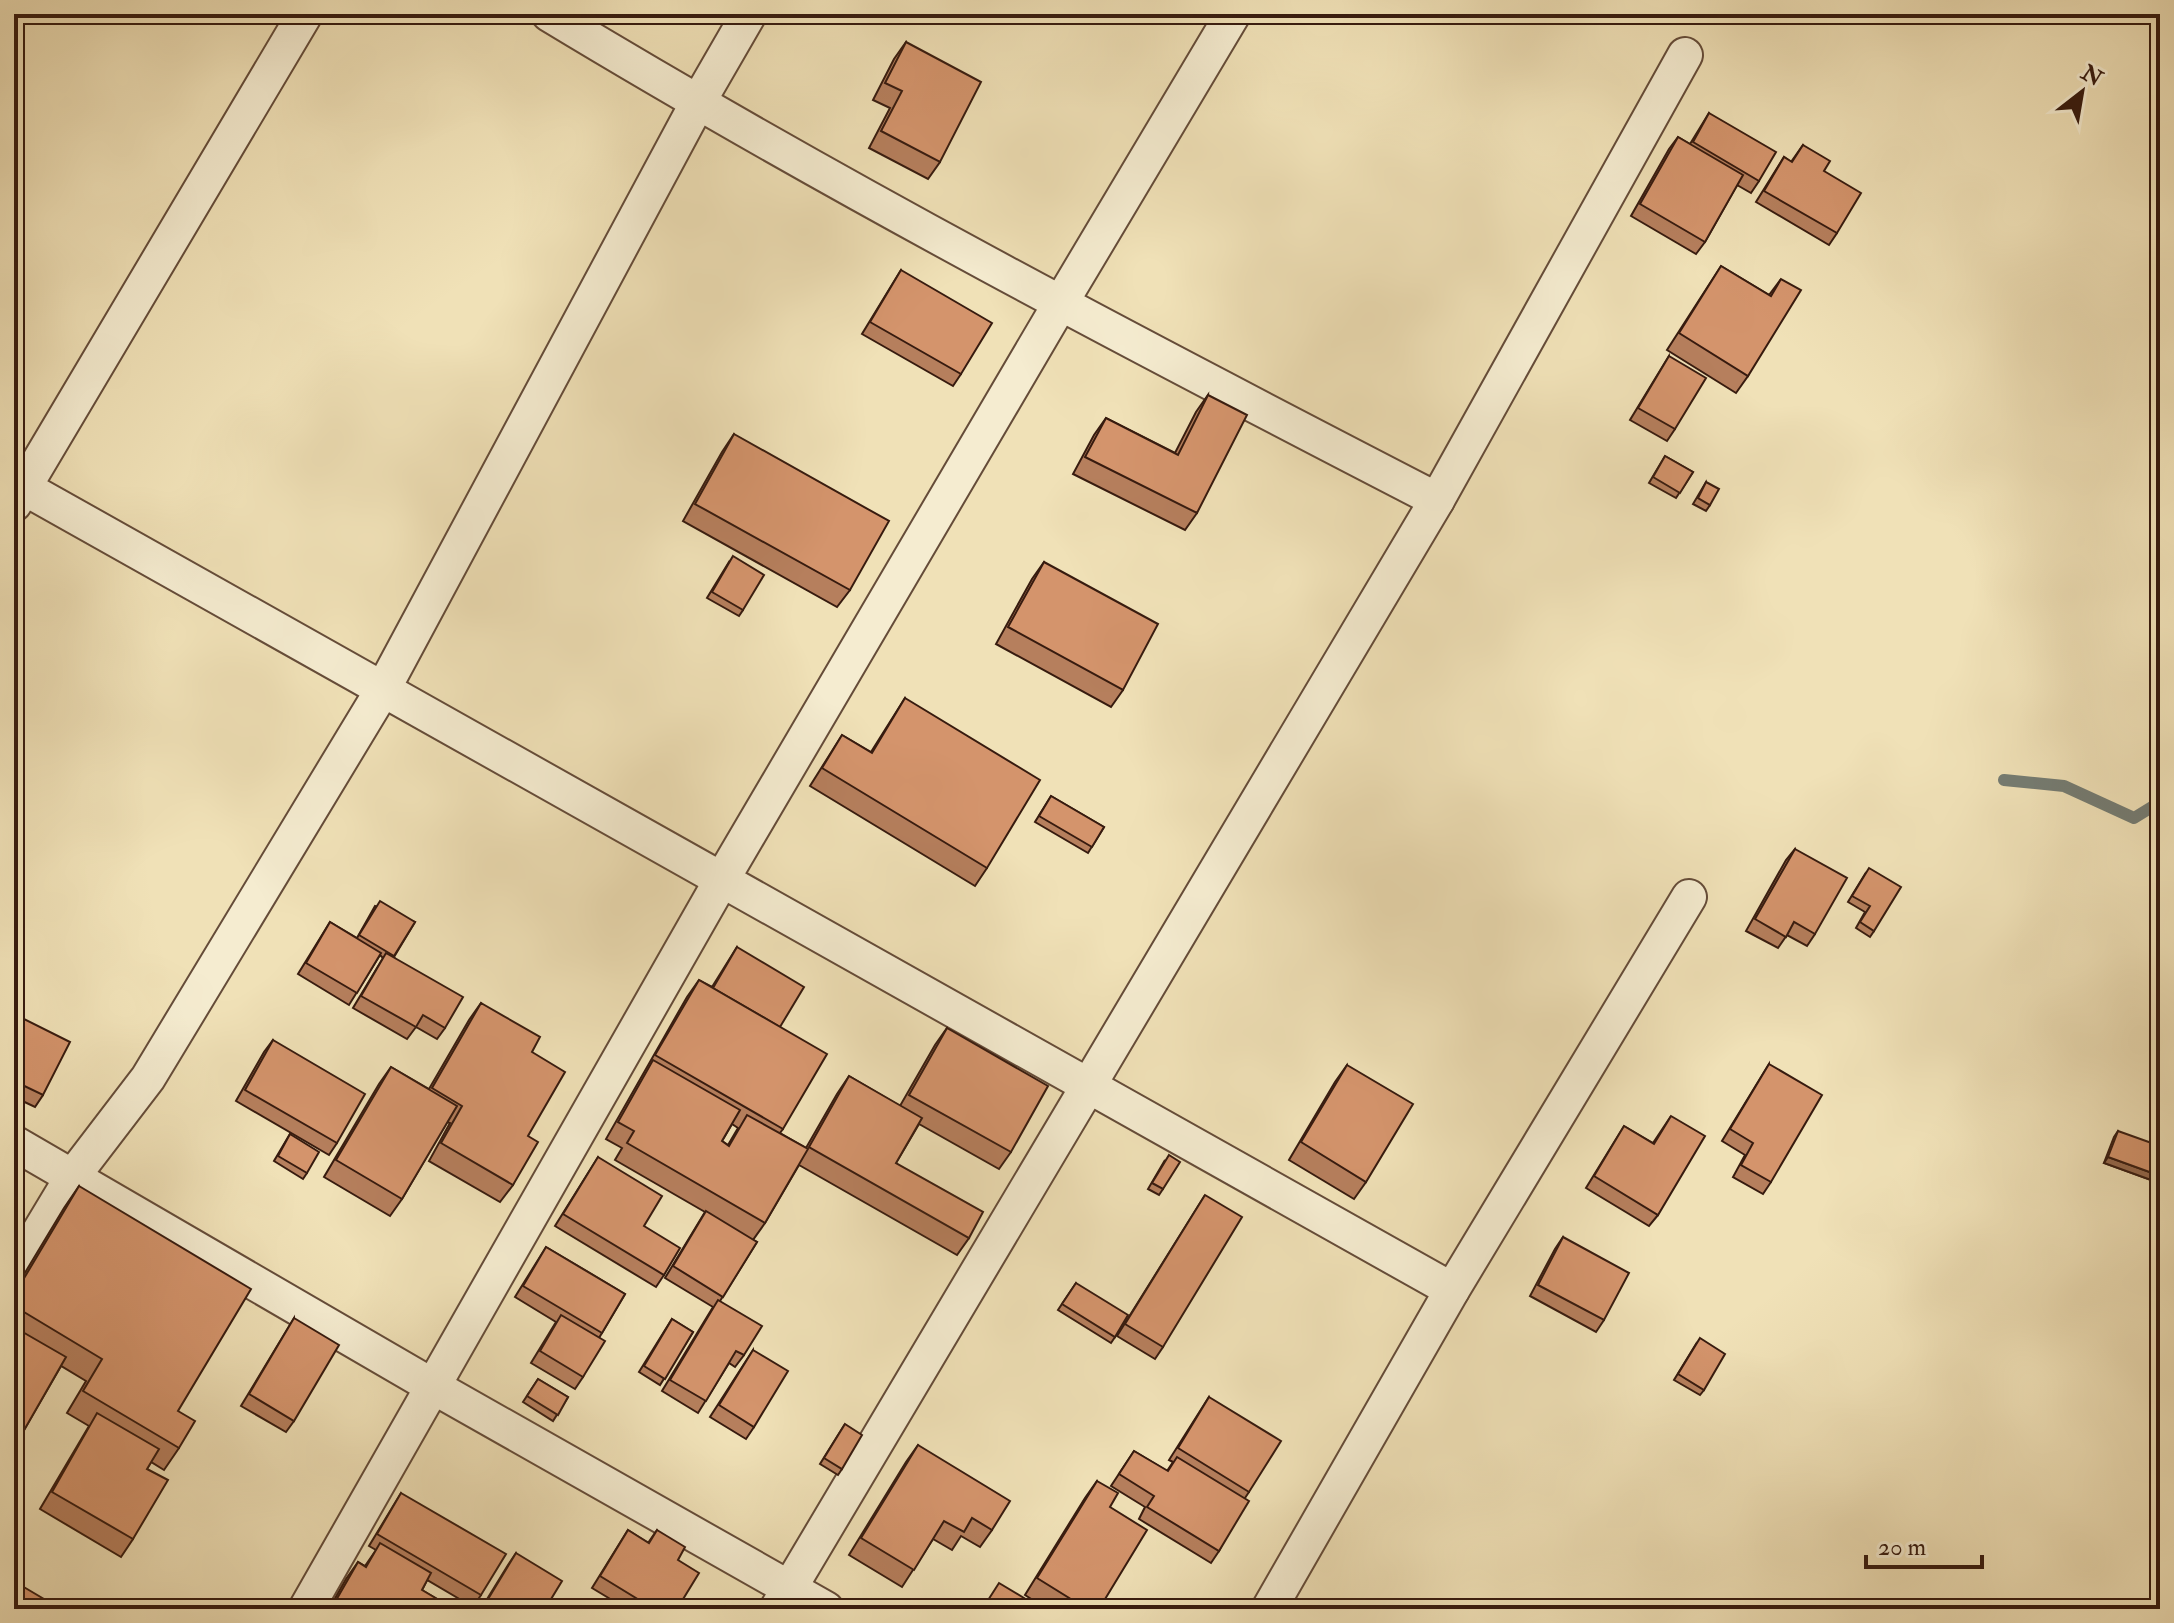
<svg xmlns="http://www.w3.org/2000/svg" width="2174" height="1623" font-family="'IM FELL Double Pica',serif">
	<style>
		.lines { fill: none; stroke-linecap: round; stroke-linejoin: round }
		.stream { stroke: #747c73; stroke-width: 12 }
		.street-casing { stroke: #654c39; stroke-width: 38 }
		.street { stroke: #f5ecd0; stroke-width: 34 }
		.wall { fill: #b67f5d; stroke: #371b0f; stroke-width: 2; fill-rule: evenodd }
		.shaded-wall { fill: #94684c; stroke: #371b0f; stroke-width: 2 }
		.building { fill: #d4946c; stroke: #371b0f; stroke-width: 2 }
	</style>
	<rect width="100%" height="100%" fill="#f0e1b7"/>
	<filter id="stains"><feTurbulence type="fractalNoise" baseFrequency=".0025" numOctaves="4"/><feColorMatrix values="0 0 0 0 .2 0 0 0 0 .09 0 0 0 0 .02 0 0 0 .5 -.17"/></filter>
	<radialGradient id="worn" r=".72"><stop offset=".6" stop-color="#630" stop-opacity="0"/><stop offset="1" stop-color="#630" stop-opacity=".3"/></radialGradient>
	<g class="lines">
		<path class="stream" d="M 2004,780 L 2064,786 L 2134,818 L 2160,802"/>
		<g class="street-casing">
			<g id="street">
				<path d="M 549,14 C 838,189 1137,345 1437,500"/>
				<path d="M 14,482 L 1452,1290"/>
				<path d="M 14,504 L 305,14"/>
				<path d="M 14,1143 L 434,1387 L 826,1609"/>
				<path d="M 14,1274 L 73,1176 L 148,1078 L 382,691 L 697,104 L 749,14"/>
				<path d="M 306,1609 L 721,881 L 1060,304 L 1233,14"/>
				<path d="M 777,1609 L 1437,500 L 1685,55"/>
				<path d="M 1269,1609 L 1452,1290 L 1689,897"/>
			</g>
		</g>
		<use href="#street" class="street"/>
	</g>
	<g class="wall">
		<path d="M 906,42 L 940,162 L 928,179 L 869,148 L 890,108 L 873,100 L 894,59 Z"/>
		<path d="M 1709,113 L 1759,181 L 1751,193 L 1737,185 L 1705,242 L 1696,254 L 1631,216 L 1669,149 L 1678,137 L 1690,144 Z"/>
		<path d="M 1803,145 L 1824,171 L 1837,233 L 1829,245 L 1756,202 L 1784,157 L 1791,162 Z"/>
		<path d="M 1721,266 L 1769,295 L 1781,279 L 1748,376 L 1736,393 L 1667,350 Z"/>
		<path d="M 901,270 L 961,374 L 953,386 L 862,334 Z"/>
		<path d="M 1669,356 L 1675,429 L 1667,441 L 1630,420 Z"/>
		<path d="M 1208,395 L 1197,513 L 1185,530 L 1073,474 L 1094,435 L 1106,418 L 1175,453 L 1196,412 Z"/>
		<path d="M 734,434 L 850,590 L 837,607 L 683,521 L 722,452 Z"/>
		<path d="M 1665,456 L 1693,472 L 1676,498 L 1649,483 Z"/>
		<path d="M 1706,482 L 1710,505 L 1706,511 L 1693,504 Z"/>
		<path d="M 729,562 L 743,610 L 739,616 L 707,598 Z"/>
		<path d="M 1044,562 L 1123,690 L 1111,707 L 996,644 L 1032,579 Z"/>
		<path d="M 905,698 L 987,868 L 975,886 L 810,786 L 842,735 L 871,752 Z"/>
		<path d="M 1051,796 L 1104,827 L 1088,853 L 1035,822 Z"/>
		<path d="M 1795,849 L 1815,934 L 1807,946 L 1787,935 L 1778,948 L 1746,931 L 1786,860 Z"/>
		<path d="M 1865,874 L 1874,931 L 1870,937 L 1856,928 L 1865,912 L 1848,902 Z"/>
		<path d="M 375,906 L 415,922 L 394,957 L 445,1028 L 437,1039 L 416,1027 L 407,1039 L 353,1008 L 383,958 L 380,955 L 349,1005 L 298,974 L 330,922 L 357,938 Z"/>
		<path d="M 737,947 L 780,1027 L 783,1129 L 780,1133 L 806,1148 L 837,1094 L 849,1076 L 900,1106 L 935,1045 L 947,1028 L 1011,1152 L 999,1169 L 919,1124 L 896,1163 L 969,1238 L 957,1255 L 799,1165 L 765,1223 L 753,1240 L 757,1242 L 720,1301 L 744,1355 L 735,1367 L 729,1363 L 698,1413 L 662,1391 L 713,1307 L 665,1278 L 705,1212 L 615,1160 L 622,1148 L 606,1139 L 687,997 L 699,980 L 712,987 ZM 732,1124 L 738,1128 L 728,1145 L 722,1141 Z"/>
		<path d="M 481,1003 L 532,1052 L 528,1136 L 513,1185 L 500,1202 L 429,1161 L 450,1123 L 447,1122 L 402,1199 L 390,1216 L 324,1177 L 379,1084 L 391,1067 L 429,1089 L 469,1020 Z"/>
		<path d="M 14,1014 L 43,1095 L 35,1107 L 14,1097 Z"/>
		<path d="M 273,1040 L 337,1143 L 329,1155 L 236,1101 L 264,1052 Z"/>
		<path d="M 1769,1064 L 1771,1182 L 1763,1194 L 1733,1177 L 1745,1155 L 1722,1141 Z"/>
		<path d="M 1347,1065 L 1366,1182 L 1354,1199 L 1289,1160 L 1335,1082 Z"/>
		<path d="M 1671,1116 L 1658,1215 L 1649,1226 L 1586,1188 L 1624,1126 L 1653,1143 Z"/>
		<path d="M 2118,1131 L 2151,1180 L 2104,1163 L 2114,1137 Z"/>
		<path d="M 290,1134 L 307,1173 L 303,1179 L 274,1161 Z"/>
		<path d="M 598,1157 L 644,1226 L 664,1275 L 656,1287 L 555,1226 Z"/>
		<path d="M 1165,1160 L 1163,1189 L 1159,1195 L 1148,1189 Z"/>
		<path d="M 79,1186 L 178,1411 L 179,1448 L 164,1470 L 151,1462 L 147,1469 L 133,1539 L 121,1557 L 40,1509 L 89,1426 L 67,1413 L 86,1381 L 61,1366 L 23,1432 L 14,1443 L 14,1291 L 64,1208 Z"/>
		<path d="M 1205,1195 L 1163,1347 L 1155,1359 L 1117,1336 Z"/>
		<path d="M 1563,1237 L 1604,1320 L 1596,1332 L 1530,1296 L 1555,1249 Z"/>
		<path d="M 546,1247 L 625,1294 L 599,1338 L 583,1377 L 575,1389 L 531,1363 L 556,1322 L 515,1297 Z"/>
		<path d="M 1076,1283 L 1115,1337 L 1111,1343 L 1058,1310 Z"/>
		<path d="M 294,1318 L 294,1421 L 286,1432 L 241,1406 Z"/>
		<path d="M 672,1319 L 693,1332 L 660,1385 L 639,1372 Z"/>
		<path d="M 1696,1344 L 1704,1390 L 1700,1395 L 1674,1380 Z"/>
		<path d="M 753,1350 L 754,1427 L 746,1439 L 710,1417 Z"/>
		<path d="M 538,1379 L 568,1397 L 553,1421 L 523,1402 Z"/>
		<path d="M 1209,1397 L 1249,1492 L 1245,1498 L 1219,1551 L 1211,1563 L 1139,1519 L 1145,1507 L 1111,1486 L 1134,1451 L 1167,1471 L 1173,1462 L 1169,1460 Z"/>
		<path d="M 845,1424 L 842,1469 L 838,1475 L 820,1464 Z"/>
		<path d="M 918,1445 L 992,1530 L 980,1547 L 961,1536 L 952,1550 L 933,1539 L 902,1587 L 849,1555 L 906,1462 Z"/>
		<path d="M 1097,1481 L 1110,1507 L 1099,1609 L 1047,1609 L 1025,1595 L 1085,1498 Z"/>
		<path d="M 401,1493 L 481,1595 L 473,1607 L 427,1580 L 422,1590 L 454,1609 L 329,1609 L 346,1579 L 358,1562 L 365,1566 L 376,1550 L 369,1546 Z"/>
		<path d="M 628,1530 L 648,1543 L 657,1530 L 678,1560 L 677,1609 L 627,1609 L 592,1588 Z"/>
		<path d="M 516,1553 L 545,1609 L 481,1609 L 508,1565 Z"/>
	</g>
	<path class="shaded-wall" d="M 2108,1157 L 2155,1174 L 2151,1180 L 2104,1163 Z"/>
	<g class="building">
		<path d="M 906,42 L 981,82 L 940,162 L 881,131 L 902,91 L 885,83 Z"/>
		<path d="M 1709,113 L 1776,152 L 1759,181 L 1693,142 Z"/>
		<path d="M 1678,137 L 1743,175 L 1705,242 L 1640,204 Z"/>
		<path d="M 1803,145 L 1830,161 L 1824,171 L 1861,193 L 1837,233 L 1764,191 L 1784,157 L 1792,162 Z"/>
		<path d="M 1721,266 L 1771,296 L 1781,279 L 1801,290 L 1748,376 L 1679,333 Z"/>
		<path d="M 901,270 L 992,323 L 961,374 L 870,322 Z"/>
		<path d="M 1669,356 L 1706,378 L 1675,429 L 1638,408 Z"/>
		<path d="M 1208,395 L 1247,415 L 1197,513 L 1085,457 L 1106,418 L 1178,455 Z"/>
		<path d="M 734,434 L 889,521 L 850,590 L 695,504 Z"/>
		<path d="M 1665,456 L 1693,472 L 1680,493 L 1653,477 Z"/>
		<path d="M 1706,482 L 1719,489 L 1710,505 L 1698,498 Z"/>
		<path d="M 733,556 L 764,575 L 743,610 L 712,592 Z"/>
		<path d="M 1044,562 L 1158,624 L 1123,690 L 1008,627 Z"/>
		<path d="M 905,698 L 1040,780 L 987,868 L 822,768 L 842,735 L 872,753 Z"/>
		<path d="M 1051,796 L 1104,827 L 1092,847 L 1039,816 Z"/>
		<path d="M 1795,849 L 1847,878 L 1815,934 L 1794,922 L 1786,937 L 1755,919 Z"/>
		<path d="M 1869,868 L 1901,887 L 1874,931 L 1860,922 L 1870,906 L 1852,896 Z"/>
		<path d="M 380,901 L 415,922 L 394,956 L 359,935 Z"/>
		<path d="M 330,922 L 381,953 L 357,993 L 306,963 Z"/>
		<path d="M 737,947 L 804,987 L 780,1027 L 713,988 Z"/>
		<path d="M 386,953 L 463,997 L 445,1028 L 423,1015 L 416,1027 L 361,996 Z"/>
		<path d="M 699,980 L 827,1054 L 783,1129 L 655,1055 Z"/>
		<path d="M 481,1003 L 540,1037 L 532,1052 L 565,1072 L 528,1136 L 538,1142 L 513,1185 L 441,1143 L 462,1106 L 432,1088 Z"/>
		<path d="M 14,1014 L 70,1042 L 43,1095 L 14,1081 Z"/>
		<path d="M 947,1028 L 1048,1086 L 1011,1152 L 909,1095 Z"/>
		<path d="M 273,1040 L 365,1094 L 337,1143 L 245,1090 Z"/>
		<path d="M 653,1060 L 740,1110 L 722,1141 L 729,1146 L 747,1115 L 808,1149 L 765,1223 L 627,1143 L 634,1131 L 618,1122 Z"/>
		<path d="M 1769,1064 L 1822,1095 L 1771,1182 L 1741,1165 L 1753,1143 L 1730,1129 Z"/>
		<path d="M 1347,1065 L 1413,1104 L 1366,1182 L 1301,1142 Z"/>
		<path d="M 391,1067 L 457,1106 L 402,1199 L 336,1160 Z"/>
		<path d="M 849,1076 L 922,1118 L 896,1163 L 983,1212 L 969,1238 L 809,1147 Z"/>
		<path d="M 1671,1116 L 1705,1136 L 1658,1215 L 1594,1176 L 1624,1126 L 1654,1144 Z"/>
		<path d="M 2118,1131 L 2160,1146 L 2160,1160 L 2155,1174 L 2108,1157 Z"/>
		<path d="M 290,1134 L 319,1152 L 307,1173 L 278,1156 Z"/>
		<path d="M 1169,1155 L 1180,1162 L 1163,1189 L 1152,1183 Z"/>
		<path d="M 598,1157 L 662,1196 L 644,1226 L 680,1248 L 664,1275 L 563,1214 Z"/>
		<path d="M 79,1186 L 251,1289 L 178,1411 L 195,1421 L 179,1448 L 83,1391 L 102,1359 L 14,1306 L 14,1295 Z"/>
		<path d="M 1205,1195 L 1242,1217 L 1163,1347 L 1125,1324 Z"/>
		<path d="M 706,1211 L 757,1242 L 723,1297 L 673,1266 Z"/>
		<path d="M 1563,1237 L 1629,1273 L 1604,1320 L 1538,1285 Z"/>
		<path d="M 546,1247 L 625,1294 L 602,1333 L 523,1286 Z"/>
		<path d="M 1076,1283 L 1128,1315 L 1115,1337 L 1062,1304 Z"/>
		<path d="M 718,1300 L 762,1326 L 744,1355 L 736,1351 L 706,1401 L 670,1380 Z"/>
		<path d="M 561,1315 L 605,1341 L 583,1377 L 540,1351 Z"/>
		<path d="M 294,1318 L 339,1345 L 294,1421 L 249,1394 Z"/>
		<path d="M 672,1319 L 693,1332 L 665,1379 L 644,1366 Z"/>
		<path d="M 14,1327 L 66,1357 L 23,1432 L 14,1427 Z"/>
		<path d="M 1700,1338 L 1725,1354 L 1704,1390 L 1678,1374 Z"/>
		<path d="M 753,1350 L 788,1371 L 754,1427 L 719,1405 Z"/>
		<path d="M 538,1379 L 568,1397 L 558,1415 L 527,1396 Z"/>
		<path d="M 1209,1397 L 1281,1441 L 1249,1492 L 1178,1448 Z"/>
		<path d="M 97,1413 L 159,1449 L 147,1469 L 168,1480 L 133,1539 L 52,1492 Z"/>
		<path d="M 845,1424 L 862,1435 L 842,1469 L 824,1458 Z"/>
		<path d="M 918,1445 L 1010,1501 L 992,1530 L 972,1518 L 964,1532 L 944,1521 L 914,1570 L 861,1538 Z"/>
		<path d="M 1134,1451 L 1168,1471 L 1177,1457 L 1249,1501 L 1219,1551 L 1147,1507 L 1154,1496 L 1119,1474 Z"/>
		<path d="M 1097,1481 L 1118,1493 L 1110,1507 L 1147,1530 L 1099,1609 L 1087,1609 L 1037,1578 Z"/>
		<path d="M 401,1493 L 506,1554 L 481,1595 L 377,1534 Z"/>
		<path d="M 628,1530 L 649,1543 L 657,1530 L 685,1547 L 678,1560 L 699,1573 L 677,1609 L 654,1609 L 600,1576 Z"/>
		<path d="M 380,1543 L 431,1573 L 422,1590 L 454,1609 L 331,1609 L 358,1562 L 366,1567 Z"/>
		<path d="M 516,1553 L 562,1581 L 545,1609 L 482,1609 Z"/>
		<path d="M 17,1583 L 49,1602 L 44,1609 L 14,1609 L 14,1588 Z"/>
		<path d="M 999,1583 L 1024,1598 L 1017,1609 L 983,1608 Z"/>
	</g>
	<rect width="2174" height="1623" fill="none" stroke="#f0e1b7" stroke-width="48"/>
	<rect x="16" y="16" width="2142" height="1591" fill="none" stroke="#371b0f" stroke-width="4"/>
	<rect x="24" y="24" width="2126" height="1575" fill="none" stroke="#371b0f" stroke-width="2"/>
	<g transform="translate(2082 92) rotate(31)" stroke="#f5ecd0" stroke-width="6" paint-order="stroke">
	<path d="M0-6L14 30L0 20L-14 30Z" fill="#371b0f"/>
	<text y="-12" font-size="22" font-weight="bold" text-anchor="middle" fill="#371b0f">N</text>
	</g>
	<path d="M1866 1555v12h116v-12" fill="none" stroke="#371b0f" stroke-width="4"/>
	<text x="1878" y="1555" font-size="24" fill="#371b0f" stroke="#f5ecd0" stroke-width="6" paint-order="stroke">20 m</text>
	<rect width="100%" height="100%" filter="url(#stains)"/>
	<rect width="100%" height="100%" fill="url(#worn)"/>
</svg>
